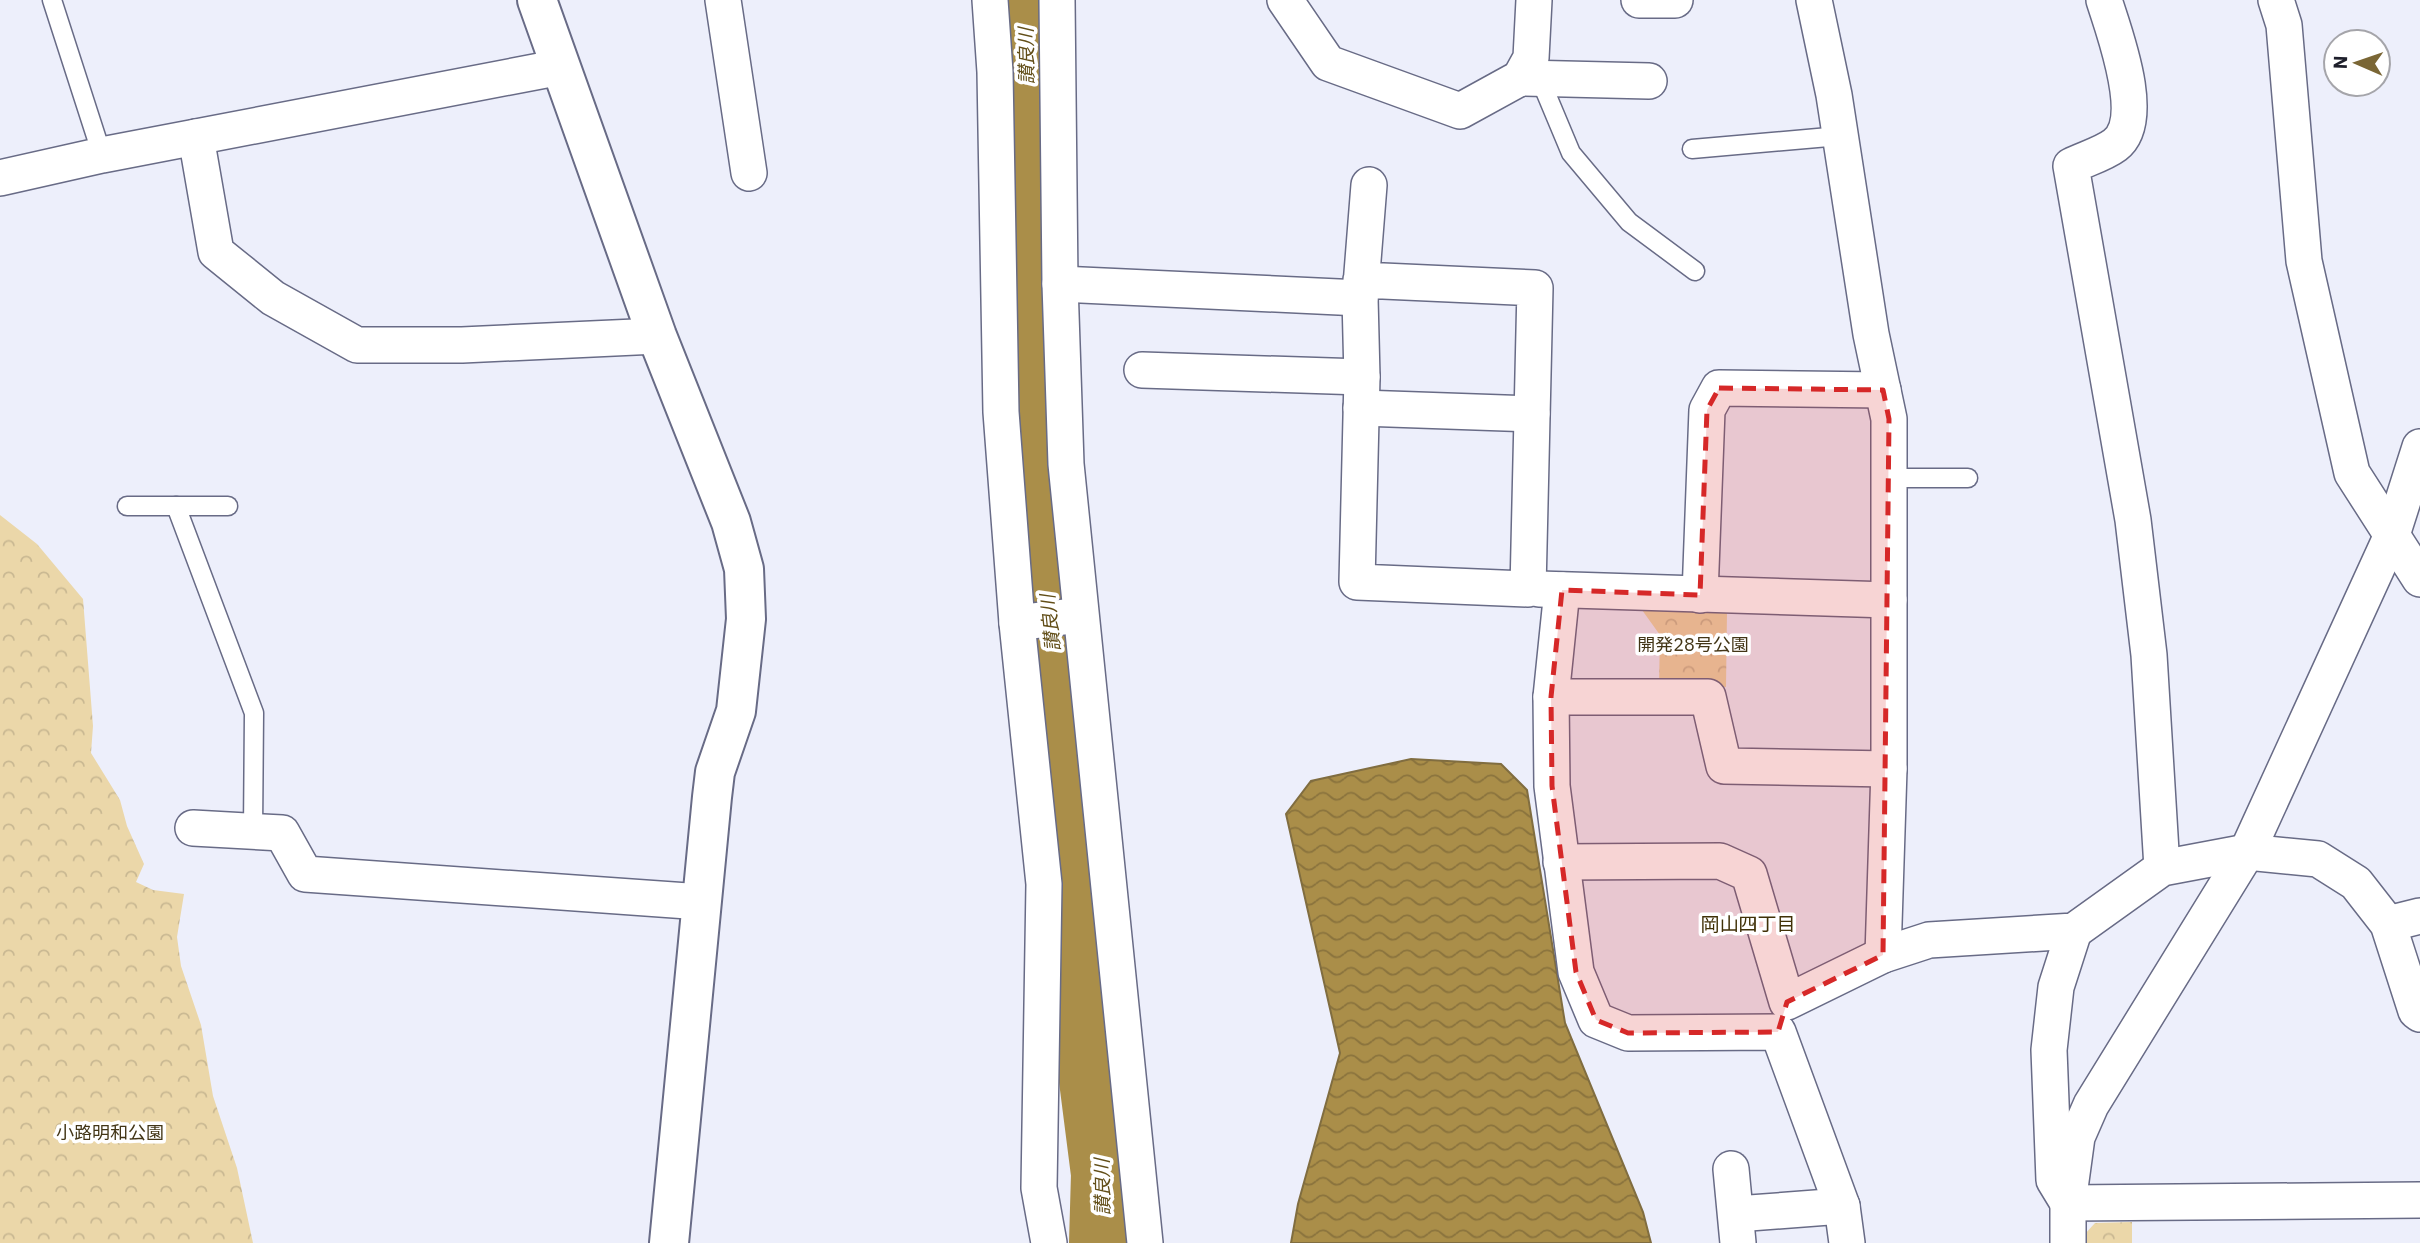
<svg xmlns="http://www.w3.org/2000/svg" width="2420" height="1243" font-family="'IBM Plex Sans','Noto Sans JP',sans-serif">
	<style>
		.park { fill: url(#park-crowns) }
		.water { fill: url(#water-waves); stroke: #806d40; stroke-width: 2 }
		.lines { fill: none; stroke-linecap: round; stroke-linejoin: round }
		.river { stroke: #aa8e49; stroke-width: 68 }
		.service-casing { stroke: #686b86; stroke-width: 21 }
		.minor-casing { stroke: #686b86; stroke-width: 38 }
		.tertiary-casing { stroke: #686b86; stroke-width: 42 }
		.service { stroke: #fff; stroke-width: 18 }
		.minor { stroke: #fff; stroke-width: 35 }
		.tertiary { stroke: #fff; stroke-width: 38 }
		.marked { fill: #d62828; fill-opacity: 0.2; stroke: #d62828; stroke-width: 5; stroke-dasharray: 14 9; stroke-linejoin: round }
		.labels { text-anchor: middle; stroke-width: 7; stroke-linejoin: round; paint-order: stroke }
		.park-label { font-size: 18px; fill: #423516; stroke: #fff }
		.water-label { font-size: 19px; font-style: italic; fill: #624e18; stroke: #fff }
		.neighbourhood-label { font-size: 19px; fill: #403107; stroke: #fff }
	</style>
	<defs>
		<pattern id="park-crowns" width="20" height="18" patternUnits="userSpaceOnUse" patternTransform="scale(1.75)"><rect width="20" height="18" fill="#ebd7a9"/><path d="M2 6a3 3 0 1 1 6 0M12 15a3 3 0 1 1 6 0" fill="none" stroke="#c9b892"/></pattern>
		<pattern id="water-waves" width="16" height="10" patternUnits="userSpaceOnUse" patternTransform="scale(1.75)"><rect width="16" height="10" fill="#aa8e49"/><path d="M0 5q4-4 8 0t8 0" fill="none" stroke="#8a733d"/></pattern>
	</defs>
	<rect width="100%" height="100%" fill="#edeffb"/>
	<g class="park">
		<path d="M 0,515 L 37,544 L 83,599 L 93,726 L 91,753 L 120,800 L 127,826 L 144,864 L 136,882 L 153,890 L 184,894 L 177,937 L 181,966 L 201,1025 L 213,1096 L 237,1168 L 253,1243 L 0,1243 Z"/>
		<path d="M 1642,610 L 1727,612 L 1726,687 L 1659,685 L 1660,635 Z"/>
		<path d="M 2132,1222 L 2132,1243 L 2084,1243 L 2084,1235 L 2095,1223 Z"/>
	</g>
	<path class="water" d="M 1411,759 L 1501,764 L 1527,790 L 1565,1023 L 1643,1212 L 1651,1243 L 1291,1243 L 1298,1204 L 1340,1053 L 1286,814 L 1311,781 Z"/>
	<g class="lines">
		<path class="river" d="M 1025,0 L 1036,504 L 1047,581 L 1062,737 L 1081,986 L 1105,1174 L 1103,1243"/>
		<g class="service-casing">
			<g id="service">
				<path d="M 52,0 L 102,155"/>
				<path d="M 1540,79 L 1571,153 L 1629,222 L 1695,271"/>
				<path d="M 1692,149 L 1840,136"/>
				<path d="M 1889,478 L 1968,478"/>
				<path d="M 127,506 L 228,506"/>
				<path d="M 176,506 L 254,713 L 253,832"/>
			</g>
		</g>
		<g class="minor-casing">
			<g id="minor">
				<path d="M 723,0 L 749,173"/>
				<path d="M 990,0 L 995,72 L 1001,412 L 1017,623 L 1044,884 L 1039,1188 L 1049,1243"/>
				<path d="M 1057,0 L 1060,284 L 1066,464 L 1145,1243"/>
				<path d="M 1285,0 L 1328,63 L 1460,111 L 1520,78 L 1531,58 L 1534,0"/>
				<path d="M 1639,0 L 1675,0"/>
				<path d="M 1814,0 L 1834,95 L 1871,334 L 1889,419 L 1889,769 L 1883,955"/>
				<path d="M 2104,0 C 2114,32 2148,120 2115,145 C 2103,154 2085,159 2071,166 L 2133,520 L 2149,655 L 2162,868"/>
				<path d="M 2276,0 L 2284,25 L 2304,261 L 2352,473 L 2420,579"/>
				<path d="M 1520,78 L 1649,81"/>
				<path d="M 196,137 L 216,252 L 273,298 L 357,345 L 462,345 L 657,336"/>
				<path d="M 0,178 L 102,155 L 561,67"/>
				<path d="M 1361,280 L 1535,288 L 1528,589 L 1357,582 L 1362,377 L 1360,298 L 1369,185"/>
				<path d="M 1060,284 L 1360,298"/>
				<path d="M 1142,370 L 1362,377"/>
				<path d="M 1361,408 L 1532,414"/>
				<path d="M 1539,589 L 1889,600"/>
				<path d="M 1562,590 L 1551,697 L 1552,786 L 1576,972 L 1596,1020 L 1628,1033 L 1778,1032 L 1842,1206 L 1847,1243"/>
				<path d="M 1700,595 L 1707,410 L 1719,388 L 1883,390"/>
				<path d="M 1017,623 L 1080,615"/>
				<path d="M 1551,697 L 1708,697 L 1724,766 L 1889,769"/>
				<path d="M 193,828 L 282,833 L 305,874 L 702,902"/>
				<path d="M 1561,862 L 1720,861 L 1749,874 L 1787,1002 L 1883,955 L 1929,940 L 2074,931 L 2162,868 L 2247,852 L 2318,859 L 2356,883 L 2388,924 L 2416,1011 L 2420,1014"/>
				<path d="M 2388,924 L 2420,916"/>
				<path d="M 2074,931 L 2056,987 L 2049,1050 L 2054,1180 L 2068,1203 L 2420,1200"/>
				<path d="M 1731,1169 L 1738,1243"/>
				<path d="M 1736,1214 L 1842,1206"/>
				<path d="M 2068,1243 L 2068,1203 L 2077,1137 L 2091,1105 L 2247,852 L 2392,535 L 2420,447"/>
			</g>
		</g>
		<g class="tertiary-casing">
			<path id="tertiary" d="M 537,0 L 657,336 L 731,522 L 744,569 L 746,619 L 736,711 L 715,772 L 712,797 L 669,1243"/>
		</g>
		<use href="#service" class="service"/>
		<use href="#minor" class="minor"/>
		<use href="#tertiary" class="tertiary"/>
	</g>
	<path class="marked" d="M 1719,388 L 1883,390 L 1889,419 L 1883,955 L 1787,1002 L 1778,1032 L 1628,1033 L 1596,1020 L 1576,972 L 1552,786 L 1551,697 L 1562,590 L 1700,595 L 1707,410 Z"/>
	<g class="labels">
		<g class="park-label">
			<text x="1693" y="651">開発28号公園</text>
			<text x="110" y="1139">小路明和公園</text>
		</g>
		<g class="water-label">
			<text transform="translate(1026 56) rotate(-91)" y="7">讃良川</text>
			<text transform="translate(1050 623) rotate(-96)" y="7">讃良川</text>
			<text transform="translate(1102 1187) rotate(-91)" y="7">讃良川</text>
		</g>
		<g class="neighbourhood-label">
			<text x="1748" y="931">岡山四丁目</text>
		</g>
	</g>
	<g transform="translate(2357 63) rotate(272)"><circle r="33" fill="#ffffff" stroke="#a5a5aa" stroke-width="2"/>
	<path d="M0-5L12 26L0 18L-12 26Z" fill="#7a6635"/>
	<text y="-10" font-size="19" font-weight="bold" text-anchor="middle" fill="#1e1f2b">N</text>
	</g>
</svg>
